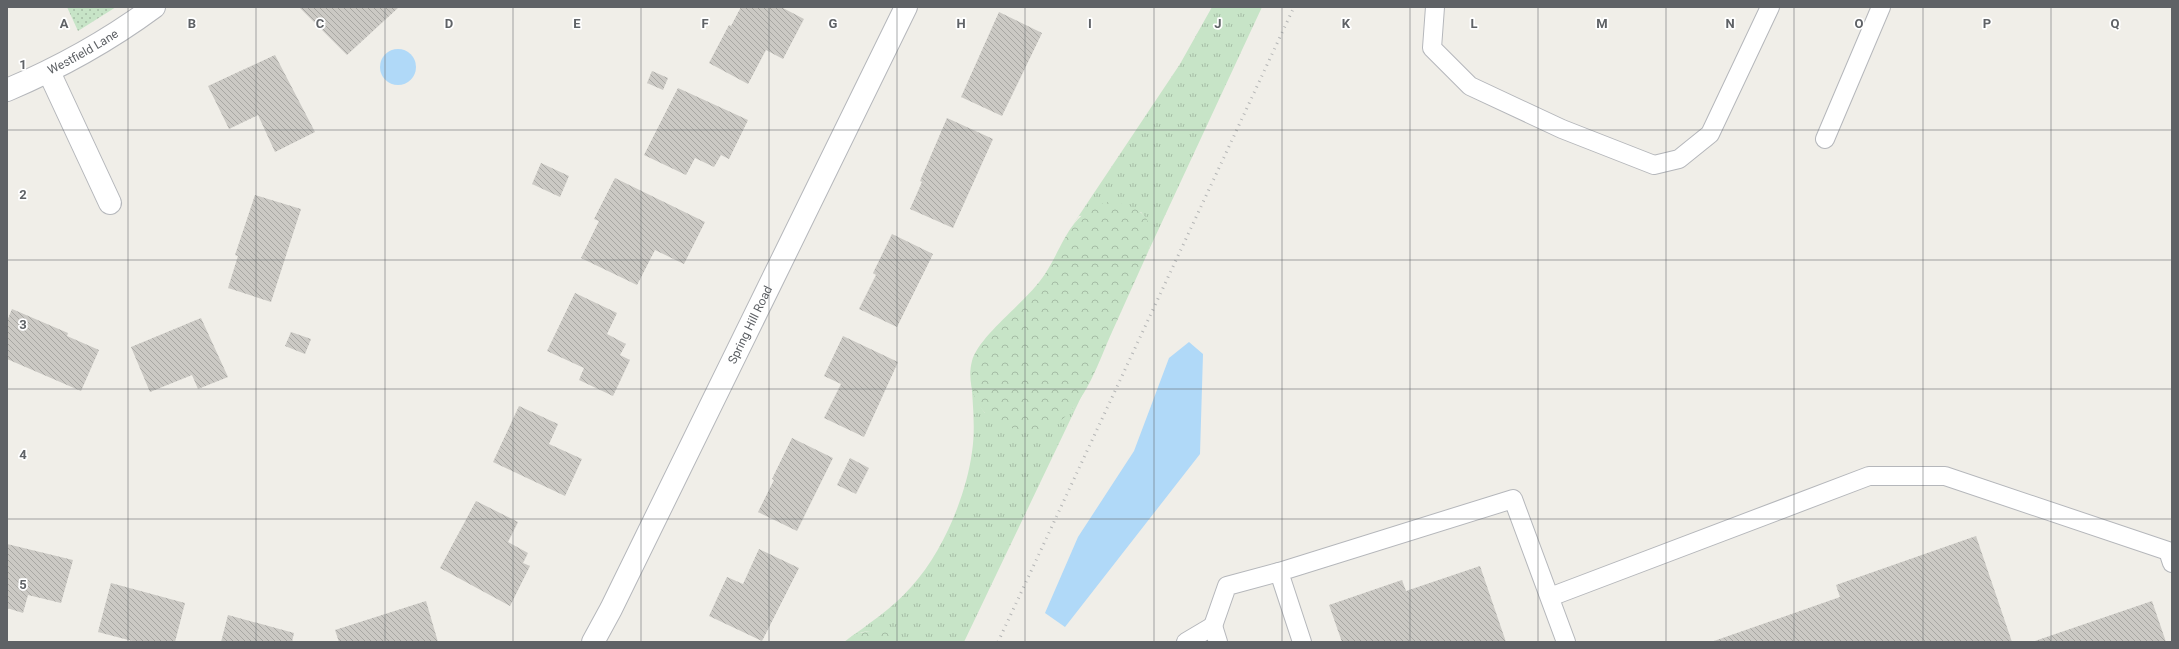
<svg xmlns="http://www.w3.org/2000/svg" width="2179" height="649" font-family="Roboto,sans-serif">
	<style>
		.grass { fill: url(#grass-tufts) }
		.forest { fill: url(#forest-crowns) }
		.park { fill: url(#park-dots) }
		.water { fill: #b0d9f8 }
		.building { fill: url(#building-back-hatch) }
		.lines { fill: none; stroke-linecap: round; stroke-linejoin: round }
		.service-casing { stroke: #b5b7bb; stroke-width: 20 }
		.minor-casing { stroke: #b5b7bb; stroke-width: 24 }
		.service { stroke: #fff; stroke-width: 18 }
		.minor { stroke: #fff; stroke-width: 22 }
		.rail { stroke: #b5b6b6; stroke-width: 3; stroke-dasharray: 1 5; stroke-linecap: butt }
		.grid { fill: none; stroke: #5f6266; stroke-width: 1; stroke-opacity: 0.55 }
		.labels { text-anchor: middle; stroke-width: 3.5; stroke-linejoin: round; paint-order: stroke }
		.street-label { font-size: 12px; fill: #5f6266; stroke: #fff }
		.grid-label { font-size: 13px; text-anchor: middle; font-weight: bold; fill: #5f6266; stroke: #fff; stroke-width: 3.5; stroke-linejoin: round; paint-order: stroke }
	</style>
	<defs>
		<pattern id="grass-tufts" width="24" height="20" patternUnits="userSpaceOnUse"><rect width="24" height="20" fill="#c7e4c7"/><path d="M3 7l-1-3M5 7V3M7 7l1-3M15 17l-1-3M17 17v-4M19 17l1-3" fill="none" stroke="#a5bca5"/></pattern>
		<pattern id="forest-crowns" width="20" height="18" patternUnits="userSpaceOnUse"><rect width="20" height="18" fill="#c7e4c7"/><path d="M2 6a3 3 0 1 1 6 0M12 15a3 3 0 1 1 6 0" fill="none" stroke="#a5bca5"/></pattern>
		<pattern id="park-dots" width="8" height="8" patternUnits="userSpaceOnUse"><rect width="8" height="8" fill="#c7e4c7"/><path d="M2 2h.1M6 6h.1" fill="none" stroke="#a5bca5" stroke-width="1.8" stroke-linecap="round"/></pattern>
		<pattern id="building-back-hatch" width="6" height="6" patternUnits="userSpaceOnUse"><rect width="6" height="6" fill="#cbc9c4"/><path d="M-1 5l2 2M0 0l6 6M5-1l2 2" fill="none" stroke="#a8a7a3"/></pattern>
	</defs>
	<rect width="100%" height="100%" fill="#f0eee8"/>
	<g class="grass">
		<path d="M 1212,7 L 1262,7 L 1148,252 C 1153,236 1151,225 1141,212 L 1079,216 L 1072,226 L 1180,64 Z"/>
		<path d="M 971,373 C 972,389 975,401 985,413 L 1072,410 L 1084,391 L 964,642 C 953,642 912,645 904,642 C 877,633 870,623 844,642 C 867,625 893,608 912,586 C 942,553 966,497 972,452 C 976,426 972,399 971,373 Z"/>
	</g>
	<g class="forest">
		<path d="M 1108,202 C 1139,204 1159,219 1148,252 C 1136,279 1124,305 1112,332 C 1099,361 1086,402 1059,422 C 1037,438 1009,431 989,416 C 973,405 967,379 972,361 C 979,335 1028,301 1045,274 C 1064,245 1070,211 1108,202 Z"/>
		<path d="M 880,629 L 890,631 L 904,642 L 844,642 L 855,634 Z"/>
	</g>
	<path class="park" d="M 67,7 L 116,7 L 78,31 Z"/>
	<g class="water">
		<circle cx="398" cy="67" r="18"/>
		<path d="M 1189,342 L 1203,354 L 1200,454 L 1065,627 L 1045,613 L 1078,537 L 1134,451 L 1169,358 Z"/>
	</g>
	<g class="building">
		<path d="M 299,7 L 399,7 L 347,55 Z"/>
		<path d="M 741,7 L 781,7 L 804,19 L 783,59 L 766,50 L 748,84 L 709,63 L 729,25 L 731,26 Z"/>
		<path d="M 999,12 L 1042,33 L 1002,116 L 961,97 Z"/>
		<path d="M 275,55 L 315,132 L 275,152 L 258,115 L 229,129 L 208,86 Z"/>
		<path d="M 652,71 L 668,78 L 663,90 L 647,83 Z"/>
		<path d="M 678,88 L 748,120 L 729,159 L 721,155 L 714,167 L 695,158 L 686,175 L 644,155 Z"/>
		<path d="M 947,118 L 993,139 L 953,228 L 910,209 L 922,182 L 920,181 Z"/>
		<path d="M 541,163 L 569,176 L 560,197 L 532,184 Z"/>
		<path d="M 615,178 L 705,222 L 684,264 L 655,250 L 637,285 L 581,258 L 599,221 L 594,219 Z"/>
		<path d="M 255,195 L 301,209 L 271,302 L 228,288 L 238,256 L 235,255 Z"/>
		<path d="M 892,234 L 933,254 L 897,327 L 859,309 L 876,275 L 873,273 Z"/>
		<path d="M 575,293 L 617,313 L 607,334 L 626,344 L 620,355 L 630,360 L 613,396 L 579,380 L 584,368 L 547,351 Z"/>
		<path d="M 12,309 L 68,333 L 67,336 L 99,350 L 81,391 L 7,359 L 7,321 Z"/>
		<path d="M 201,318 L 228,377 L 198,389 L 192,375 L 150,392 L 131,347 Z"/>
		<path d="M 291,332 L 311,339 L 305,354 L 285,346 Z"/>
		<path d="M 843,336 L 898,362 L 864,437 L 824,418 L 841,384 L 824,376 Z"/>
		<path d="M 519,406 L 558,424 L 549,444 L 582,459 L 565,496 L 493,462 Z"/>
		<path d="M 792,438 L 833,458 L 797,531 L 758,512 L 774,480 L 772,479 Z"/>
		<path d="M 850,458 L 869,468 L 856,494 L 837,485 Z"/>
		<path d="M 476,501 L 518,522 L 508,542 L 528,553 L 523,563 L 530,566 L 510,606 L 440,568 Z"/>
		<path d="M 1976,536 L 2012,642 L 1711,642 L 1840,597 L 1836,585 Z"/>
		<path d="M 7,544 L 73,560 L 61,603 L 28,595 L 23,613 L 7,608 Z"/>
		<path d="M 759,549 L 799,568 L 762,641 L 709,616 L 727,577 L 743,584 Z"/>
		<path d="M 1480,566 L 1506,642 L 1342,642 L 1329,605 L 1402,580 L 1406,591 Z"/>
		<path d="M 111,583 L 185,603 L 175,642 L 136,642 L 98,632 Z"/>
		<path d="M 426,601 L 438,642 L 339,642 L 335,630 Z"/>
		<path d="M 2152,601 L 2166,642 L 2032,642 Z"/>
		<path d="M 228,615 L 294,633 L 292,642 L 221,642 Z"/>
	</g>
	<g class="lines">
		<g class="service-casing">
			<g id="service">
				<path d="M 1435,7 L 1432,48 L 1470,86 L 1562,129 L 1654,165 L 1679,159 L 1710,134 L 1770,7"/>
				<path d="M 1825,139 L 1881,7"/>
				<path d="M 1550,597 L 1869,476 L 1945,476 L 2168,551 L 2172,563"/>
				<path d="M 1213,626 L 1227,586 L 1279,572"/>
				<path d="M 1186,642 L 1213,626 L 1218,642"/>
				<path d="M 1302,642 L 1279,572 L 1513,499 L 1566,642"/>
			</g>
		</g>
		<g class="minor-casing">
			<g id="minor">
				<path d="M 49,72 L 110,203"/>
				<path id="s1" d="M 7,90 C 59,68 108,41 154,7"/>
				<path id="s2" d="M 593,642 L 611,609 L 906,7"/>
			</g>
		</g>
		<use href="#service" class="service"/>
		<use href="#minor" class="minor"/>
		<path class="rail" d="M 998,642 L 1294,7"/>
	</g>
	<path class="grid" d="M 128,7 L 128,642M 256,7 L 256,642M 385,7 L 385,642M 513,7 L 513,642M 641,7 L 641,642M 769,7 L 769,642M 897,7 L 897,642M 1025,7 L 1025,642M 1154,7 L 1154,642M 1282,7 L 1282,642M 1410,7 L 1410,642M 1538,7 L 1538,642M 1666,7 L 1666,642M 1794,7 L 1794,642M 1923,7 L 1923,642M 2051,7 L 2051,642M 7,130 L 2172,130M 7,260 L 2172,260M 7,389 L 2172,389M 7,519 L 2172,519"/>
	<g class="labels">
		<g class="street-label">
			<text dy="4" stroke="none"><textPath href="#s1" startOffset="85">Westfield Lane</textPath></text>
			<text dy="4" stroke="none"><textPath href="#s2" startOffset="354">Spring Hill Road</textPath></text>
		</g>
	</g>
	<g class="grid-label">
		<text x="64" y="28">A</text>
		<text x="192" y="28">B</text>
		<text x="320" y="28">C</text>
		<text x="449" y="28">D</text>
		<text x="577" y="28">E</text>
		<text x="705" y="28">F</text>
		<text x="833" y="28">G</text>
		<text x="961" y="28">H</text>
		<text x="1090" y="28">I</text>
		<text x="1218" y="28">J</text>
		<text x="1346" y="28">K</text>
		<text x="1474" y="28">L</text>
		<text x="1602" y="28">M</text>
		<text x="1730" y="28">N</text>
		<text x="1859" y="28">O</text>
		<text x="1987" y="28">P</text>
		<text x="2115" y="28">Q</text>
		<text x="23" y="69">1</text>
		<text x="23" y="199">2</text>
		<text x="23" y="329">3</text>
		<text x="23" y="459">4</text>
		<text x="23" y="589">5</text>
	</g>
	<rect width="2179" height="649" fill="none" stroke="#5f6266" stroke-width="16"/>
</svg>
